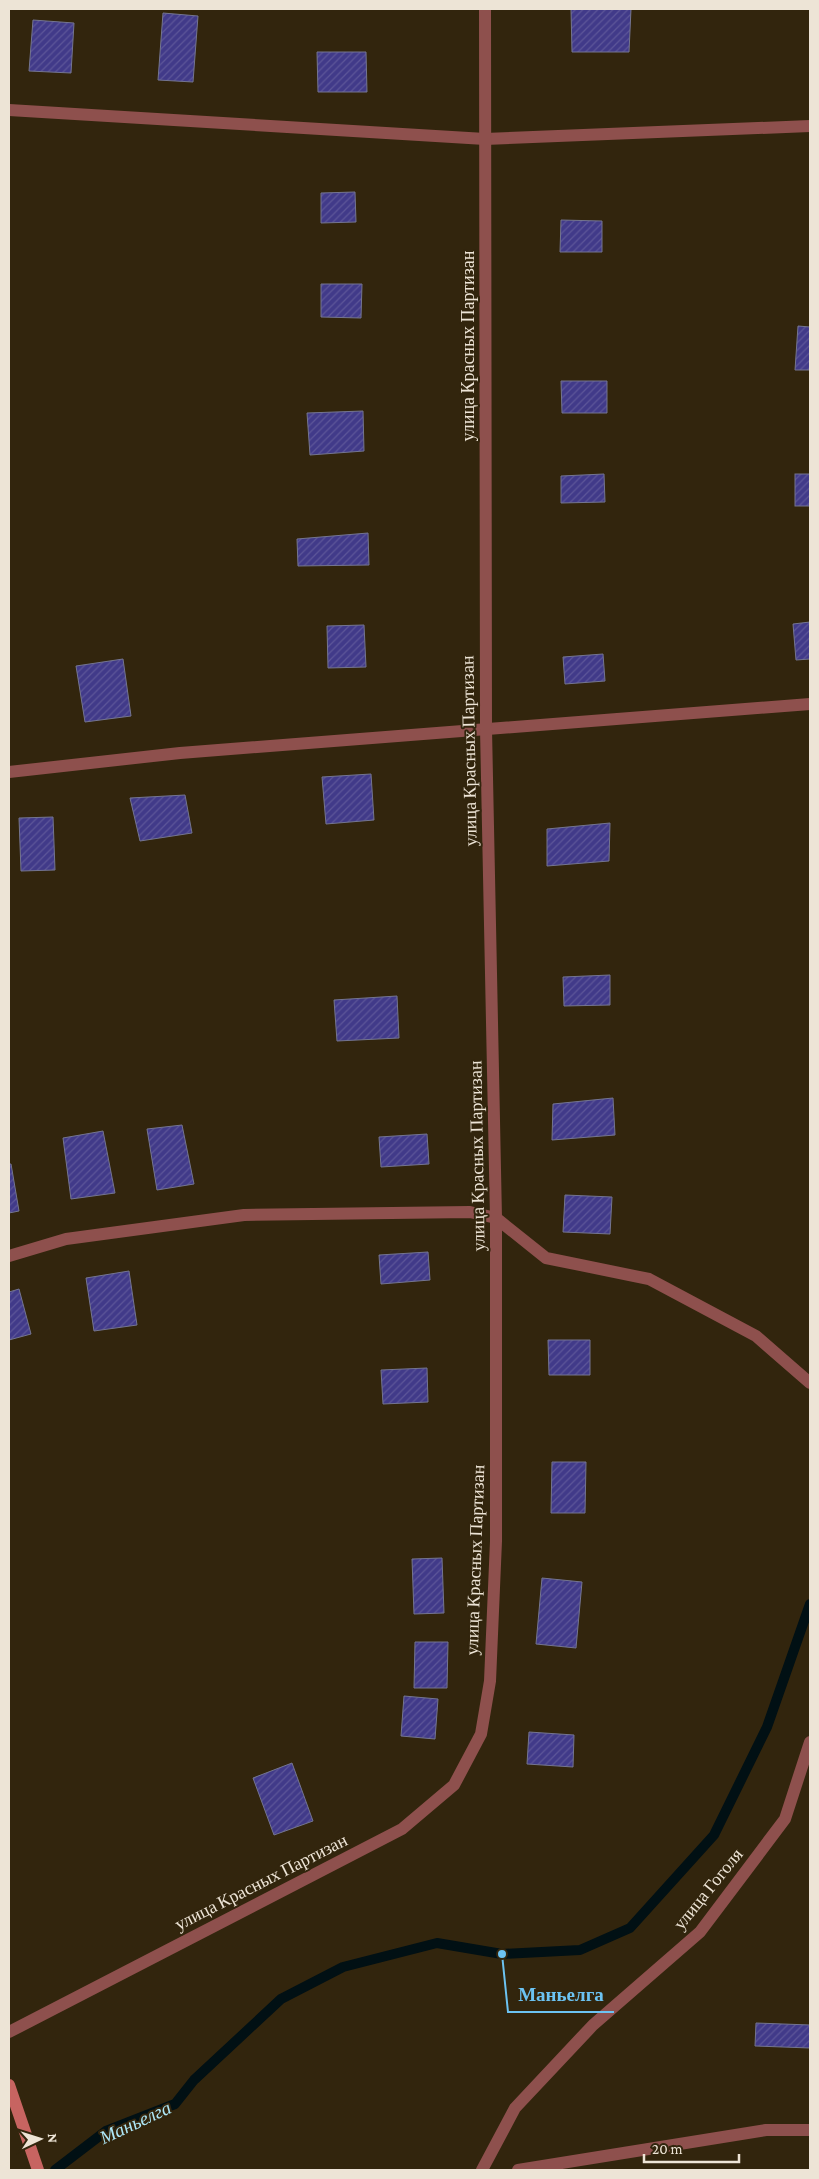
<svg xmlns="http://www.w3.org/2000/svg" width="819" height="2179" font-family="'Crimson Pro',serif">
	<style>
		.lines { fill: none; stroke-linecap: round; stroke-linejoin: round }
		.stream { stroke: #011014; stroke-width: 10 }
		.building { fill: url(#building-hatch); stroke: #747590 }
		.street { stroke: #8e504d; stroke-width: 12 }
		.secondary { stroke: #c76461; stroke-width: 12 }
		.labels { text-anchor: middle; stroke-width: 4; stroke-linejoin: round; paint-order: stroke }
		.street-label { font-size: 18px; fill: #ede4d6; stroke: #32250d }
		.water-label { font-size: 19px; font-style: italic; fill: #aee8f8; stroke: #32250d }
		.leader { fill: none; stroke: #6cc3f2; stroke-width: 2 }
		.callout-dot { fill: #6cc3f2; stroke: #32250d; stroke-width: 2 }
		.callout-label { font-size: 19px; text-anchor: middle; font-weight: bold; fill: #6cc3f2; stroke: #32250d; stroke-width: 4; stroke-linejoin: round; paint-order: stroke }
	</style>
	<defs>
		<pattern id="building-hatch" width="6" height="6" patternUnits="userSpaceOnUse" patternTransform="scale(1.25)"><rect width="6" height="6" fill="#413a89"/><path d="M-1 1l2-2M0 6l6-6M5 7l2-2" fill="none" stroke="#5d5699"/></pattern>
	</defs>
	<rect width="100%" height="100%" fill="#32250d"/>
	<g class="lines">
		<path class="stream" d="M 55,2170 L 106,2131 L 175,2104 L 194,2080 L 281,1999 L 343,1967 L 437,1943 L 502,1954 L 580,1950 L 630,1928 L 714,1835 L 767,1727 L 810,1604"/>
	</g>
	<g class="building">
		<path d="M 571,9 L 631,9 L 629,52 L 572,52 Z"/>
		<path d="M 163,13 L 198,16 L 193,82 L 158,80 Z"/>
		<path d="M 33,20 L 74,23 L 71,73 L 29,71 Z"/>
		<path d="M 317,52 L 366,52 L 367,92 L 318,92 Z"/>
		<path d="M 355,192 L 356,222 L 321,223 L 321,193 Z"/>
		<path d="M 561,220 L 602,221 L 602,252 L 560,252 Z"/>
		<path d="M 321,284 L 362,284 L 361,318 L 321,317 Z"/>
		<path d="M 798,326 L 810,327 L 810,370 L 795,370 Z"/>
		<path d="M 561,381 L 607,381 L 607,413 L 562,413 Z"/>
		<path d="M 363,411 L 364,451 L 310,455 L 307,413 Z"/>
		<path d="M 604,474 L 605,502 L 561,503 L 561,476 Z"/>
		<rect x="795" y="474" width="15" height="32"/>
		<path d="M 368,533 L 369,565 L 298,566 L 297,539 Z"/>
		<path d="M 810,622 L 810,659 L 796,660 L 793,624 Z"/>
		<path d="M 364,625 L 366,667 L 328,668 L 327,626 Z"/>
		<path d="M 603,654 L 605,681 L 565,684 L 563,657 Z"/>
		<path d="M 123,659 L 131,716 L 85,722 L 76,666 Z"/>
		<path d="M 371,774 L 374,820 L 326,824 L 322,777 Z"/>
		<path d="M 185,795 L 192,833 L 140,841 L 130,798 Z"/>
		<path d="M 53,817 L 55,870 L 21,871 L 19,818 Z"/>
		<path d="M 610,823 L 609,861 L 547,866 L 547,829 Z"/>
		<path d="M 610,975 L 610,1005 L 564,1006 L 563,977 Z"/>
		<path d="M 397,996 L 399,1038 L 337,1041 L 334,1000 Z"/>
		<path d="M 613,1098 L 615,1135 L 552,1140 L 553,1104 Z"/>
		<path d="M 182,1125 L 194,1184 L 157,1190 L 147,1129 Z"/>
		<path d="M 103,1131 L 115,1193 L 71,1199 L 63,1138 Z"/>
		<path d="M 427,1134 L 429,1164 L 381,1167 L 379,1137 Z"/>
		<path d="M 9,1164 L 11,1164 L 19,1211 L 9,1213 Z"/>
		<path d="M 565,1195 L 612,1197 L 610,1234 L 563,1232 Z"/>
		<path d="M 428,1252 L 430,1280 L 381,1284 L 379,1255 Z"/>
		<path d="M 129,1271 L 137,1325 L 94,1331 L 86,1278 Z"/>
		<path d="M 19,1289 L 31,1334 L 9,1340 L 9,1292 Z"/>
		<path d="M 548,1340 L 590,1340 L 590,1375 L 549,1375 Z"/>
		<path d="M 427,1368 L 428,1402 L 383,1404 L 381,1370 Z"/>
		<path d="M 552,1462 L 586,1462 L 585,1513 L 551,1513 Z"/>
		<path d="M 442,1558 L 444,1613 L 414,1614 L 412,1559 Z"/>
		<path d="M 542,1578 L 582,1582 L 576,1648 L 536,1644 Z"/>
		<path d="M 415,1642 L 448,1642 L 447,1688 L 414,1688 Z"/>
		<path d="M 404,1696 L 438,1699 L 435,1739 L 401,1736 Z"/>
		<path d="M 529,1732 L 574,1735 L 573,1767 L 527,1764 Z"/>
		<path d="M 292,1763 L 313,1821 L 274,1835 L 253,1778 Z"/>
		<path d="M 756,2023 L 810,2025 L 810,2048 L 755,2046 Z"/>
	</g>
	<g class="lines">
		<g class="street">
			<path d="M 9,110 L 485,139 L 810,126"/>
			<path d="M 9,772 L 180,753 L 810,704"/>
			<path d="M 9,1256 L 66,1239 L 244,1215 L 470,1212 L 496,1218 L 546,1258 L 649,1279 L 756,1336 L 810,1383"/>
			<path d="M 9,2032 L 402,1829 L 454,1785 L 481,1734 L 490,1681 L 496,1541 L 496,1218 L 486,729 L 485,9"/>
			<path d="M 482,2170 L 515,2108 L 593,2025 L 700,1932 L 785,1819 L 810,1742"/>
			<path d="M 518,2170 L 766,2130 L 810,2130"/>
		</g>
		<path class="secondary" d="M 9,2085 L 38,2170"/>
	</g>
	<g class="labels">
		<g class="street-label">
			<text transform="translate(468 346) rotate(-90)" y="6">улица Красных Партизан</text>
			<text transform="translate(469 751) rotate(-91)" y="6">улица Красных Партизан</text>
			<text transform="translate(477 1156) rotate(-91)" y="6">улица Красных Партизан</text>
			<text transform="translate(475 1560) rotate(-88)" y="6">улица Красных Партизан</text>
			<text transform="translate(261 1882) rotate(-27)" y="6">улица Красных Партизан</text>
			<text transform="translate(708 1889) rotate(-51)" y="6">улица Гоголя</text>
		</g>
		<g class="water-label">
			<text transform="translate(135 2122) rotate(-25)" y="7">Маньелга</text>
		</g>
	</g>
	<path class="leader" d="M502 1954L508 2012H614"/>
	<circle class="callout-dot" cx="502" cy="1954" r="5"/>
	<g class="callout-label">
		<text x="561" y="2001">Маньелга</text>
	</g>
	<rect width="819" height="2179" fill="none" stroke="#ede4d6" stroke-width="20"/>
	<g transform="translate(40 2139) rotate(86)" stroke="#32250d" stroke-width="4" paint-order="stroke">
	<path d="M0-4L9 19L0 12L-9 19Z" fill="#ede4d6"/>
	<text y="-8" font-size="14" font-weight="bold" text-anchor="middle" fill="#ede4d6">N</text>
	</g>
	<path d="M644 2154v8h95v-8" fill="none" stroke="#ede4d6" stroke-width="2.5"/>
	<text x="652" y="2154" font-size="15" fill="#ede4d6" stroke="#32250d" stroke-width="4" paint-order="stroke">20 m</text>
</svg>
